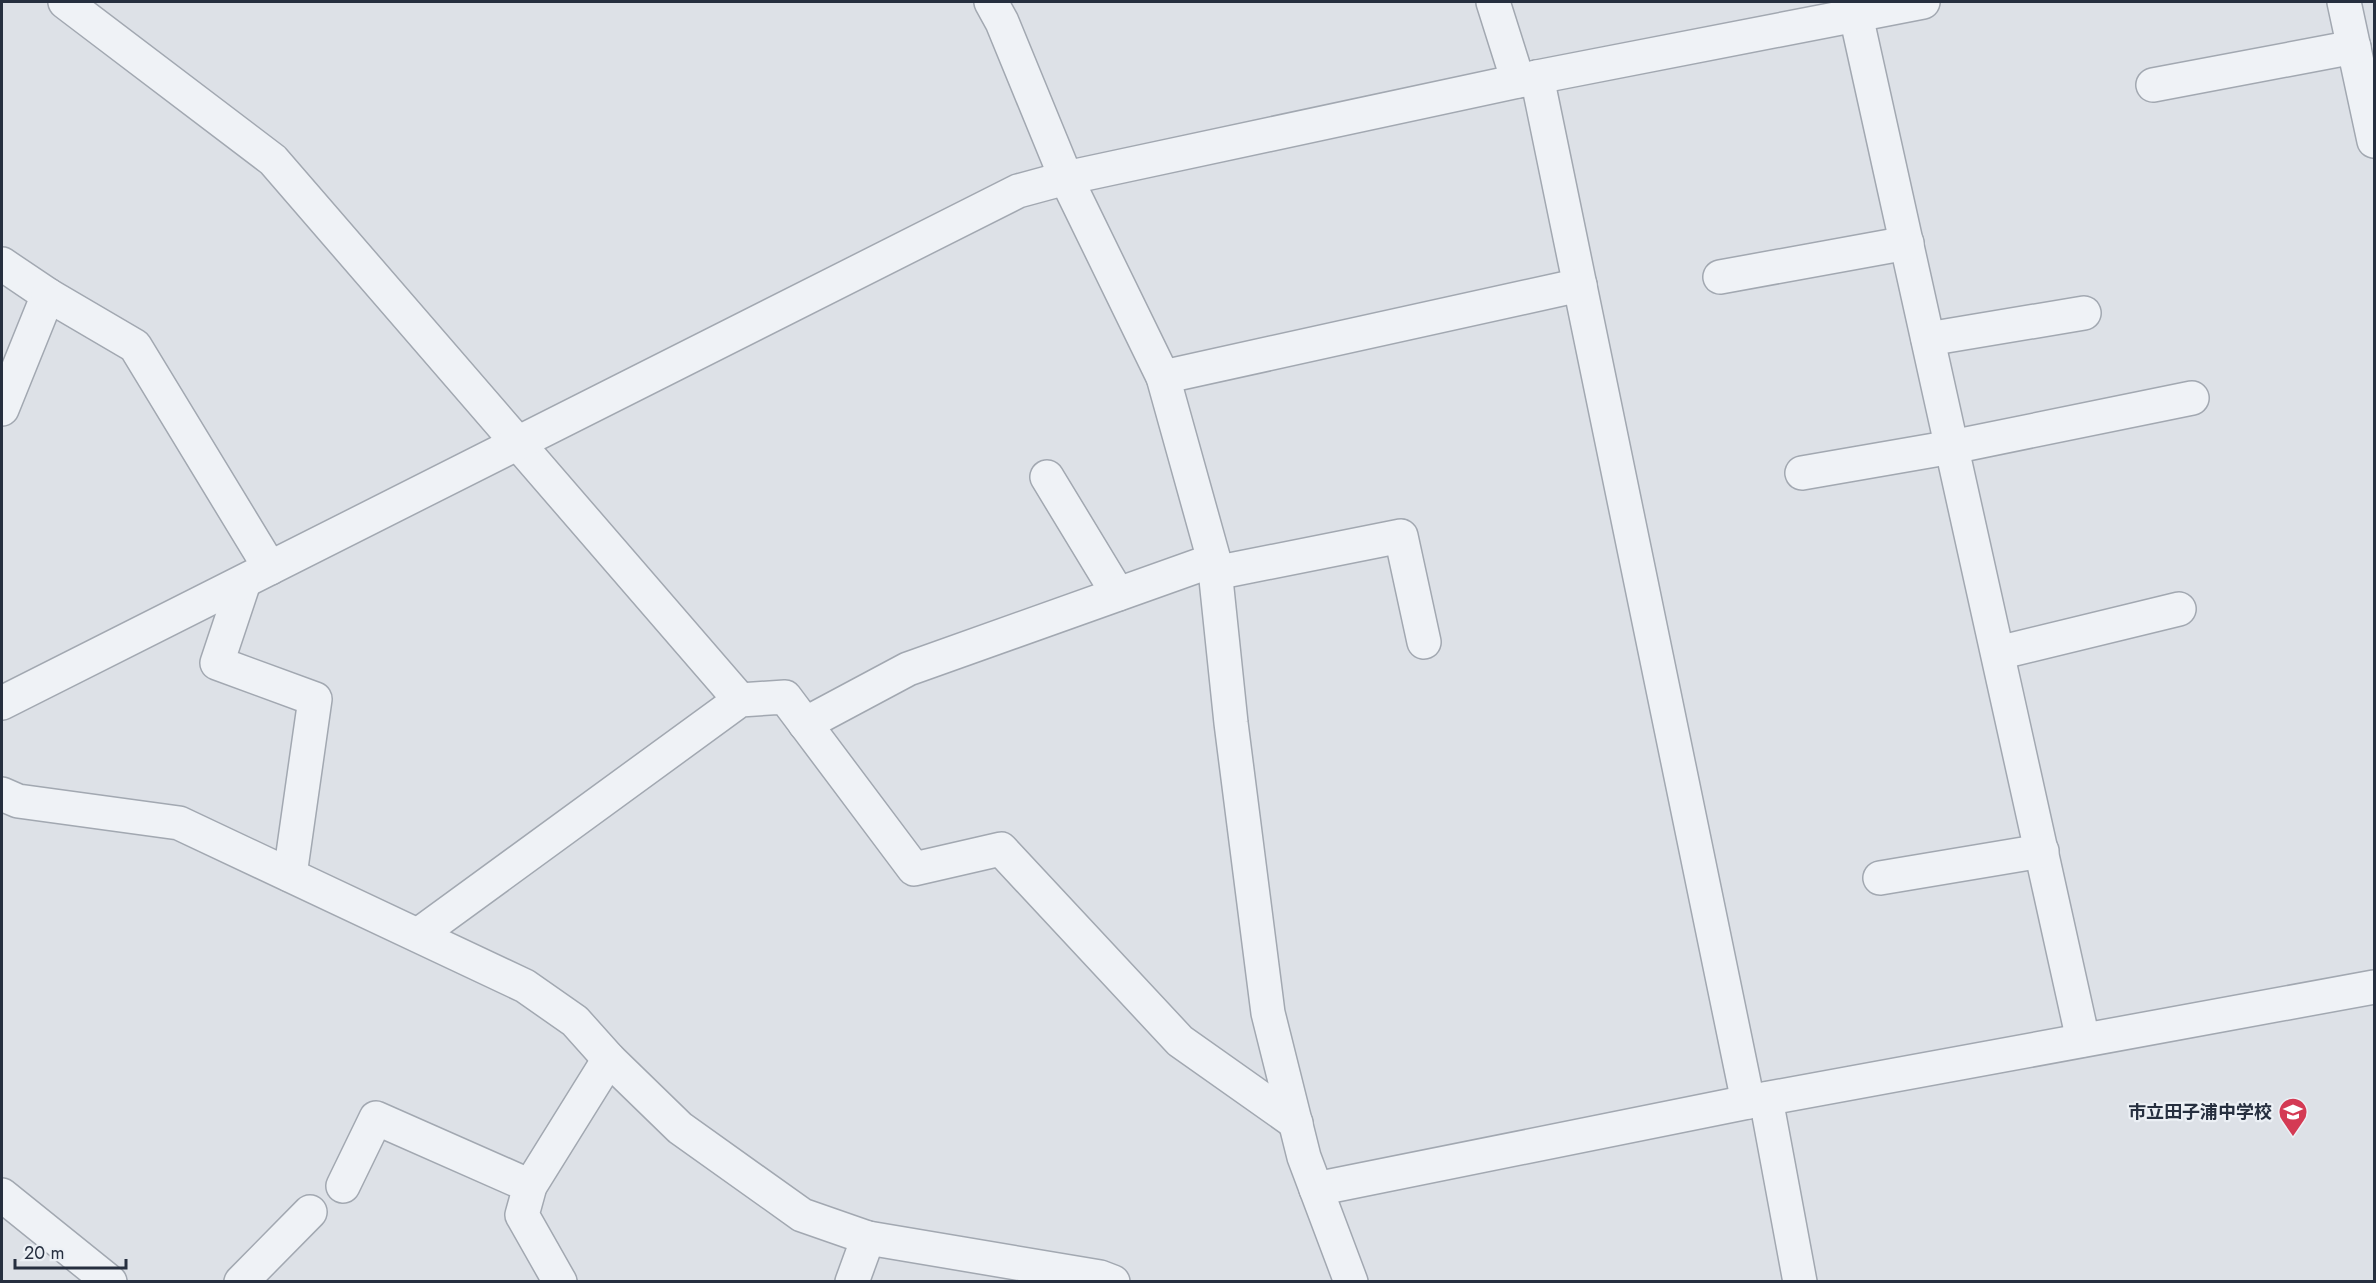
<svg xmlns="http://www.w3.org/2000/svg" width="2376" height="1283" font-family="Jost,'Noto Sans JP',sans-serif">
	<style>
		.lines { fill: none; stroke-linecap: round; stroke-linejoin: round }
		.minor-casing { stroke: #a2a8b1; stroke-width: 36 }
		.tertiary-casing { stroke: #a2a8b1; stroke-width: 36 }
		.minor { stroke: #eff2f6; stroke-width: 33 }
		.tertiary { stroke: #eff2f6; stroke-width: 33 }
		.labels { text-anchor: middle; stroke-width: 4.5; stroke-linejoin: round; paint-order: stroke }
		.poi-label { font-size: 18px; font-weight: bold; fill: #262f3f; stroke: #ecf0f5; text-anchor: end }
	</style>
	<rect width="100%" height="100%" fill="#dde1e7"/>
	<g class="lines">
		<g class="minor-casing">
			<g id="minor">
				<path d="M 65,2 L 273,160 L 740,700"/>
				<path d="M 1493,2 L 1518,81"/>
				<path d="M 1853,2 L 2083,1040"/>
				<path d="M 2344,2 L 2374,141"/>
				<path d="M 1537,77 L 1748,1102"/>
				<path d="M 2153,85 L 2354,47"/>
				<path d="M 2,264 L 48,295 L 2,409"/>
				<path d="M 1720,277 L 1907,243"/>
				<path d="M 48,295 L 135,346 L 270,568"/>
				<path d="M 1928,339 L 2084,313"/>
				<path d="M 1163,377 L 1580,285"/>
				<path d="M 1802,473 L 1952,447 L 2192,398"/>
				<path d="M 1047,477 L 1118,594"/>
				<path d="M 1215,573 L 1401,536 L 1424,642"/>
				<path d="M 244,582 L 217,663 L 315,699 L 290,875"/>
				<path d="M 1998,653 L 2179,609"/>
				<path d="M 805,724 L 908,669 L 1214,560"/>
				<path d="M 2,794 L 18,801 L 179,823 L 525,986 L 575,1021 L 609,1059 L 680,1128 L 802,1215 L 868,1238 L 1100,1277 L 1113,1282"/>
				<path d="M 1880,878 L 2042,851"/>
				<path d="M 418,935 L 740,700 L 785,697 L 914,869 L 1001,849 L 1180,1041 L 1296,1123"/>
				<path d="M 1766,1099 L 1800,1282"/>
				<path d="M 343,1186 L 376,1118 L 530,1186"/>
				<path d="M 1316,1189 L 1748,1102 L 2374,987"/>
				<path d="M 2,1195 L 110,1282"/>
				<path d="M 241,1282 L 310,1212"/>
				<path d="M 560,1282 L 522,1215 L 530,1186 L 609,1059"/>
				<path d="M 852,1282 L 868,1238"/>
			</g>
		</g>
		<g class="tertiary-casing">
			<g id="tertiary">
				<path d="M 991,2 L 1002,22 L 1066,178 L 1163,377 L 1214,560 L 1231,723 L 1268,1013 L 1304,1157 L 1351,1282"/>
				<path d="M 2,703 L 1018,191 L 1066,178 L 1537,77 L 1923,2"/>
			</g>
		</g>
		<use href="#minor" class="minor"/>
		<use href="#tertiary" class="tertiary"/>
	</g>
	<defs>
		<g id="school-pin" transform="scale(1.5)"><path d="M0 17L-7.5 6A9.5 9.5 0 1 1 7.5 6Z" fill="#d43a54" stroke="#ecf0f5"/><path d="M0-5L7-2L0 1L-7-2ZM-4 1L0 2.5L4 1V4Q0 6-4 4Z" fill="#fff"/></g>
	</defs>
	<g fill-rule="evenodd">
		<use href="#school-pin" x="2293" y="1112"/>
	</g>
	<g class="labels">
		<g class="poi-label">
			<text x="2272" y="1118">市立田子浦中学校</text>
		</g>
	</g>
	<rect width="2376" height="1283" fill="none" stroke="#262f3f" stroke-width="6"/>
	<path d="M15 1259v9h111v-9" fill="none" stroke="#262f3f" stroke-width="3"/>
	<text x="24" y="1259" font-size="18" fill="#262f3f" stroke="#ecf0f5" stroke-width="4.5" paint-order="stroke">20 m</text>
</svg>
